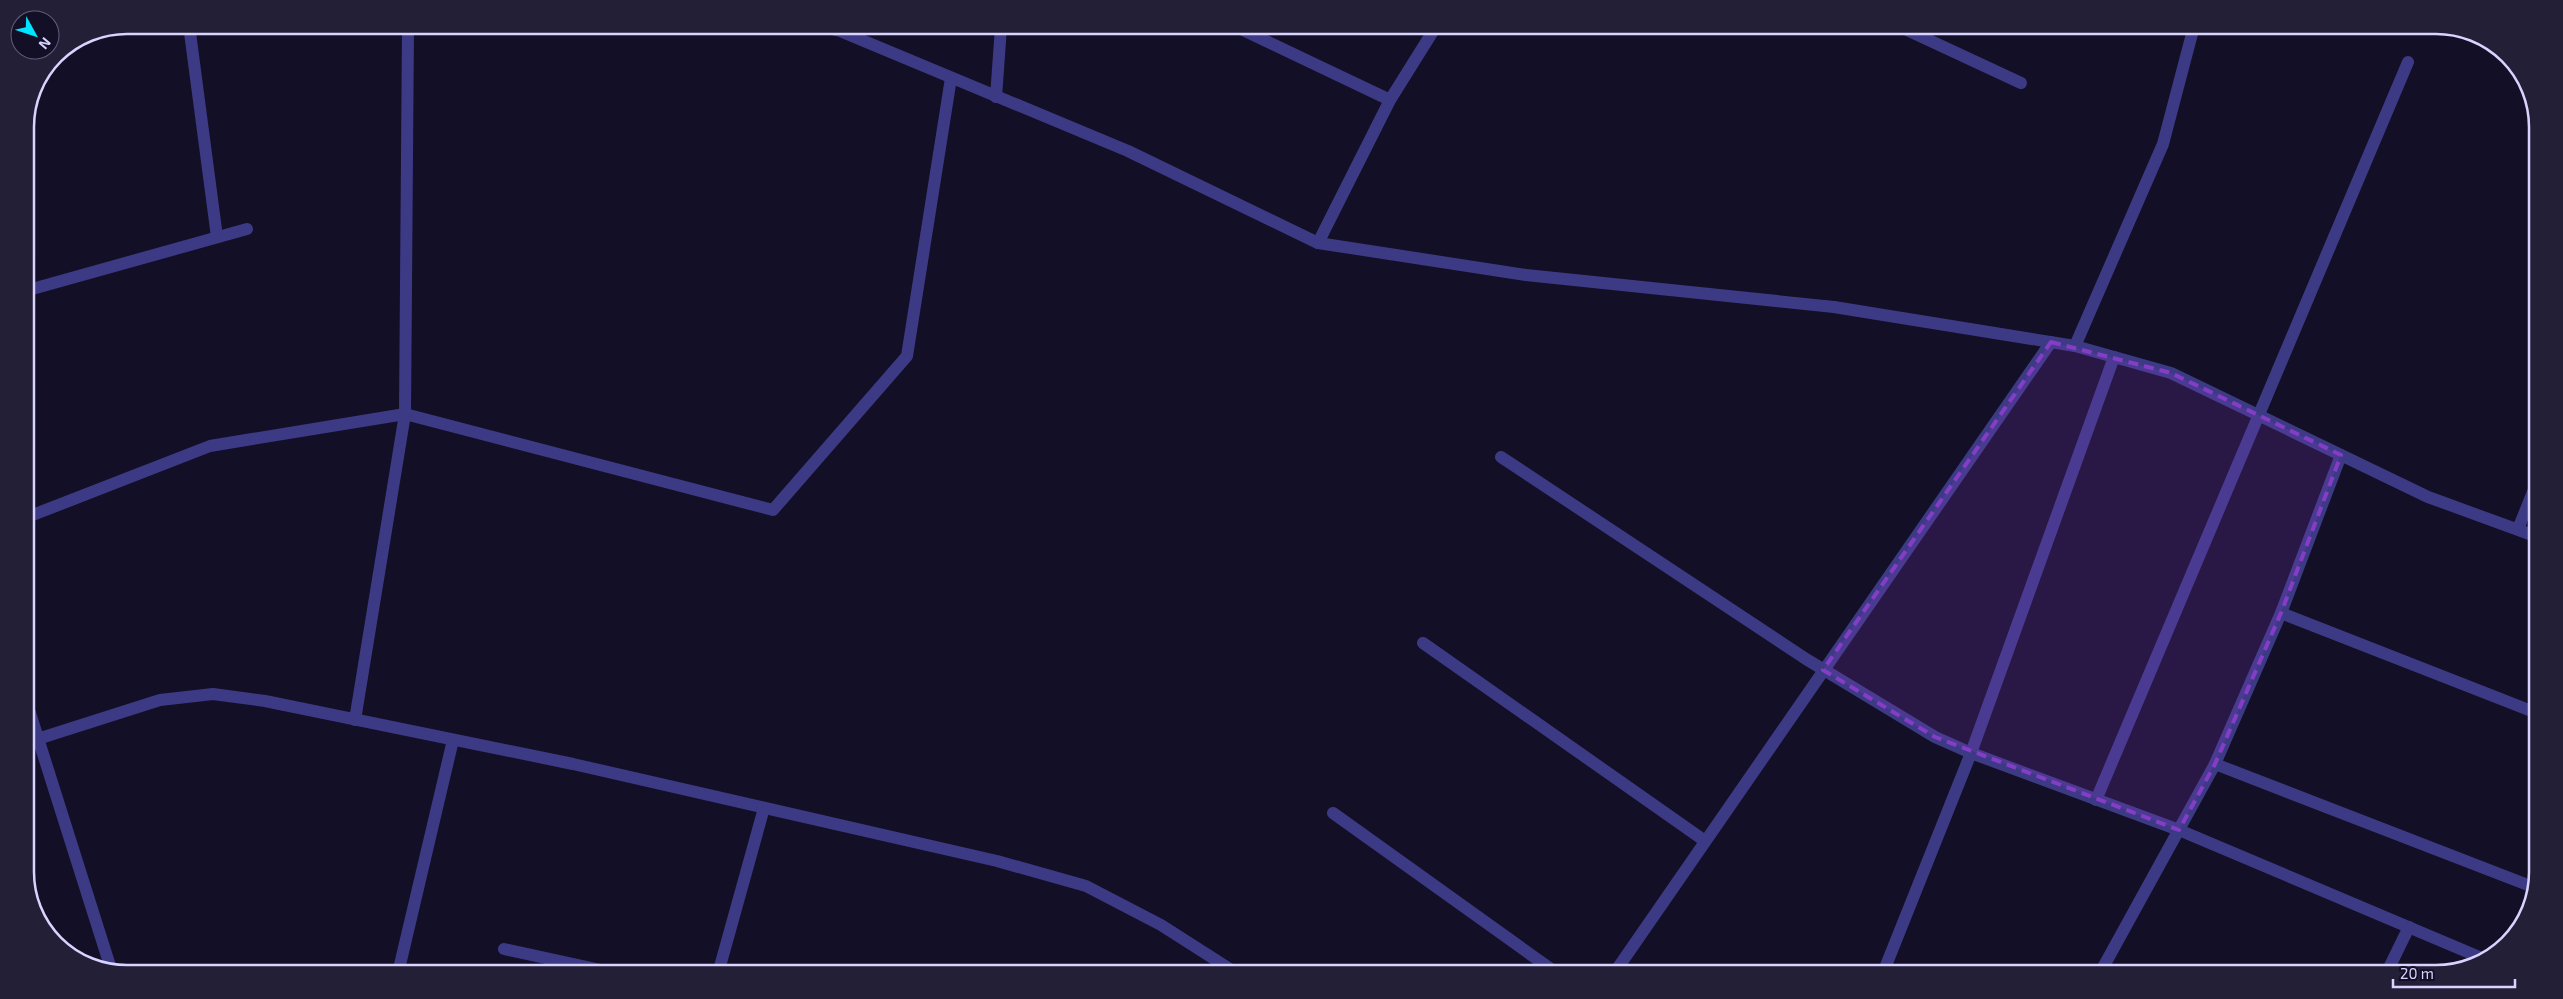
<svg xmlns="http://www.w3.org/2000/svg" width="2563" height="999" font-family="'Exo 2',sans-serif">
	<style>
		.lines { fill: none; stroke-linecap: round; stroke-linejoin: round }
		.minor { stroke: #3d3a85; stroke-width: 12 }
		.marked { fill: #843dc5; fill-opacity: 0.2; stroke: #843dc5; stroke-width: 4; stroke-dasharray: 10 6; stroke-linejoin: round }
		.rim { fill: none; stroke: #d9d4ff; stroke-width: 2.5 }
	</style>
	<rect width="100%" height="100%" fill="#130f26"/>
	<g class="lines">
		<g class="minor">
			<path d="M 189,25 L 217,237"/>
			<path d="M 822,27 L 840,31 L 1128,151 L 1318,243 L 1526,275 L 1834,307 L 2075,346 L 2171,373 L 2428,497 L 2535,536"/>
			<path d="M 1239,28 L 1390,100"/>
			<path d="M 1905,29 L 2021,83"/>
			<path d="M 996,97 L 1001,27"/>
			<path d="M 1318,243 L 1390,100 L 1435,28"/>
			<path d="M 25,291 L 247,229"/>
			<path d="M 2075,346 L 2163,144 L 2193,30"/>
			<path d="M 1501,457 L 1806,659 L 1935,737 L 1971,753 L 2179,830 L 2484,959"/>
			<path d="M 25,518 L 210,446 L 405,414 L 773,510 L 907,356 L 951,78"/>
			<path d="M 2518,529 L 2535,487"/>
			<path d="M 2281,613 L 2534,712"/>
			<path d="M 1423,643 L 1705,841"/>
			<path d="M 25,697 L 111,969"/>
			<path d="M 355,720 L 405,414 L 408,26"/>
			<path d="M 25,743 L 160,700 L 213,694 L 265,701 L 573,764 L 997,861 L 1086,886 L 1161,925 L 1233,971"/>
			<path d="M 2215,764 L 2533,887"/>
			<path d="M 2096,800 L 2408,62"/>
			<path d="M 1333,813 L 1555,972"/>
			<path d="M 504,949 L 601,970"/>
			<path d="M 399,969 L 453,740"/>
			<path d="M 719,970 L 764,808"/>
			<path d="M 1615,972 L 2051,342"/>
			<path d="M 1883,973 L 1971,753 L 2114,357"/>
			<path d="M 2100,973 L 2215,764 L 2281,613 L 2341,455"/>
			<path d="M 2386,974 L 2409,927"/>
		</g>
	</g>
	<path class="marked" d="M 2051,342 L 2171,373 L 2341,455 L 2281,613 L 2215,764 L 2179,830 L 1935,737 L 1823,670 Z"/>
	<path d="M0 0H2563V999H0ZM127 34H2436A93 93 0 0 1 2529 127V872A93 93 0 0 1 2436 965H127A93 93 0 0 1 34 872V127A93 93 0 0 1 127 34Z" fill="#231f37" fill-rule="evenodd"/>
	<path class="rim" d="M127 34H2436A93 93 0 0 1 2529 127V872A93 93 0 0 1 2436 965H127A93 93 0 0 1 34 872V127A93 93 0 0 1 127 34Z"/>
	<g transform="translate(35 35) rotate(130)"><circle r="24" fill="#130f26" stroke="#625e7d"/>
	<path d="M0-4L9 19L0 12L-9 19Z" fill="#00e5ff"/>
	<text y="-8" font-size="14" font-weight="bold" text-anchor="middle" fill="#d9d4ff">N</text>
	</g>
	<path d="M2393 979v8h122v-8" fill="none" stroke="#d9d4ff" stroke-width="2.5"/>
	<text x="2400" y="979" font-size="15" fill="#d9d4ff" stroke="#130f26" stroke-width="4" paint-order="stroke">20 m</text>
</svg>
